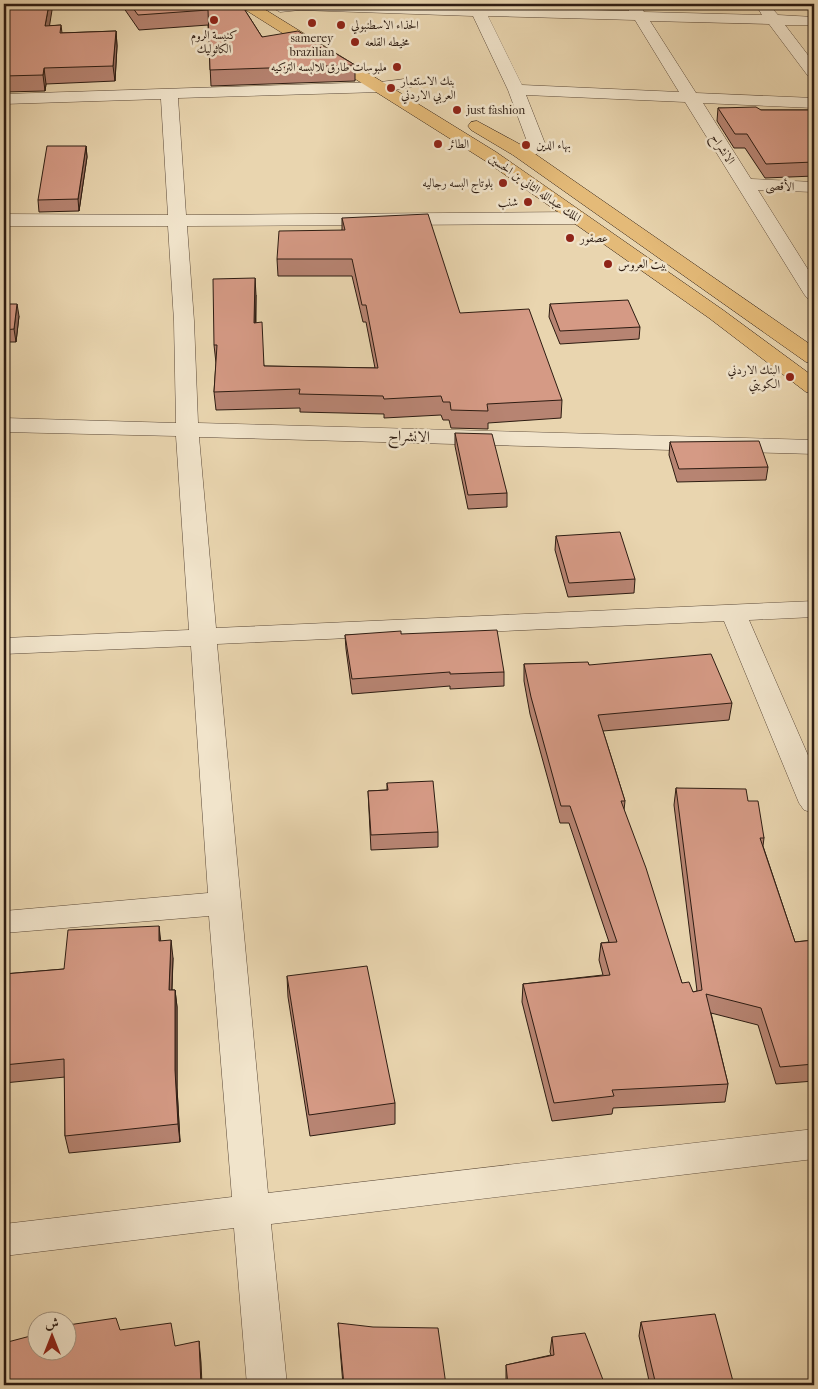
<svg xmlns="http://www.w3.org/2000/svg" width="818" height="1389" font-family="'IM FELL French Canon',Amiri,serif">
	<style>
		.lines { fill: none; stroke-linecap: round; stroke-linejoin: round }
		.minor-casing { stroke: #5c4a39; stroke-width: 1 }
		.major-casing { stroke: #2d1c12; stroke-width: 1 }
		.minor { fill: #f1e4cb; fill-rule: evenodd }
		.major { fill: #e4ba78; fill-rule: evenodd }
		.wall { fill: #b78472; stroke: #2d1c12 }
		.shaded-wall { fill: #956c5d; stroke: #2d1c12 }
		.building { fill: #d59a85; stroke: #2d1c12 }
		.poi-dot { fill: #8f2418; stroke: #f1e4cb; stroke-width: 2 }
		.labels { text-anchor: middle; stroke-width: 5; stroke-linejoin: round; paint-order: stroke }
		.far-poi-label { font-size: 12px; fill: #2d1c12; stroke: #f1e4cb; text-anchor: start }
		.far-street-label { font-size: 12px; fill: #2d1c12; stroke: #f1e4cb }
		.street-label { font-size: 15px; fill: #2d1c12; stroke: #f1e4cb }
	</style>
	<rect width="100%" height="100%" fill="#e9d5af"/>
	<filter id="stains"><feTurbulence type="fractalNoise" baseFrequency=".004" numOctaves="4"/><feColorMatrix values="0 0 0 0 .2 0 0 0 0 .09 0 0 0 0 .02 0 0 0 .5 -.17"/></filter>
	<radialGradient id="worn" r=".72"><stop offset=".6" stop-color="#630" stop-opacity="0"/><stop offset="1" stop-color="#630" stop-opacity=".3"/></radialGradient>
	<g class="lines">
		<g class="minor-casing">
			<g id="minor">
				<path d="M 279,4 L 469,6 L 468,4 L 482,4 L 484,7 L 629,11 L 625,4 L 639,4 L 644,12 L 762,15 L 759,10 L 766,6 L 771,7 L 778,15 L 814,17 L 814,25 L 785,25 L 814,63 L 814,78 L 808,76 L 769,24 L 650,21 L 696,93 L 814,98 L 814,108 L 703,103 L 751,179 L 814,182 L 814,192 L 758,190 L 814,279 L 814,300 L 807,298 L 804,294 L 685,102 L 526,95 L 546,146 C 538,157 525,158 513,155 L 510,151 L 513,147 L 528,144 L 508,90 L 473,16 L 300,10 L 280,12 L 273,8 ZM 488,16 L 635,20 L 679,92 L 522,85 Z"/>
				<path d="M 406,79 L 414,84 L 412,87 L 380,92 L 178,98 L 186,215 L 578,212 L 585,214 L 587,218 L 585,222 L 578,224 L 187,226 L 194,321 L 198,423 L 814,440 L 814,454 L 199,437 L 216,628 L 814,601 L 814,617 L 749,620 L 814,769 L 814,813 L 804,810 L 799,803 L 724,621 L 217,644 L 268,1193 L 814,1129 L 814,1159 L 271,1224 L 287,1385 L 247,1385 L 234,1228 L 4,1256 L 4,1224 L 232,1197 L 209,916 L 4,933 L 4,911 L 208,893 L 191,646 L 4,654 L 4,638 L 189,630 L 176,436 L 4,432 L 4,418 L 176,423 L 174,321 L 168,226 L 4,226 L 4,214 L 168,215 L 161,99 L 4,104 L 4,94 L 380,82 Z"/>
			</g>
		</g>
		<g class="major-casing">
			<g id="major">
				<path d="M 239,4 L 256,4 L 496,152 L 723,310 L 814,377 L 814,393 L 806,392 L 709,318 L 484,160 L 241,7 Z"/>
				<path d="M 477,121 L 525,147 L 814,347 L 814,363 L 806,362 L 513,155 L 471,130 L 468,126 L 471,122 Z"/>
			</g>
		</g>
		<use href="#minor" class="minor"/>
		<use href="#major" class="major"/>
	</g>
	<g class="wall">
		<path d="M 4,4 L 49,26 L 61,25 L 62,33 L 116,31 L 117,46 L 115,81 L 46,84 L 45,91 L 4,92 Z"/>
		<path d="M 121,4 L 241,4 L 262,37 L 355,65 L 355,81 L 211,86 L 208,25 L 139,30 Z"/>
		<path d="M 718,108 L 761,110 L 814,110 L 814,176 L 765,178 L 745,148 L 734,148 L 717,121 Z"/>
		<path d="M 86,146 L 87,157 L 79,211 L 39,212 L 38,200 Z"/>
		<path d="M 814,199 L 814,216 L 811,212 L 813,200 Z"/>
		<path d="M 342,218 L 460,313 L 562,400 L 561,418 L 488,423 L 488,429 L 451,428 L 449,420 L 443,420 L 441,415 L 384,418 L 384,414 L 300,412 L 300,408 L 216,410 L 214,392 L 216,363 L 214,345 L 256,295 L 256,323 L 264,366 L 375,368 L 366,322 L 363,322 L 352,276 L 278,276 L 277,259 L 342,230 Z"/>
		<path d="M 4,304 L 19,316 L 16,342 L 4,342 Z"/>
		<path d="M 550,304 L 640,327 L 639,339 L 560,344 L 549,317 Z"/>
		<path d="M 455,433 L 507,493 L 507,507 L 468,509 L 455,446 Z"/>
		<path d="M 670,442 L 768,467 L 766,480 L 677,482 L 669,455 Z"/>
		<path d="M 556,536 L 635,579 L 634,593 L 568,597 L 555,550 Z"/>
		<path d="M 401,634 L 504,672 L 504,686 L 450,689 L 450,686 L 352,694 L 346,649 L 345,635 Z"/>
		<path d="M 524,664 L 589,665 L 732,703 L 729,720 L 603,731 L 625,801 L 624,810 L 682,983 L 693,992 L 697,991 L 674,805 L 676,788 L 748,801 L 764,838 L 763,846 L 795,942 L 814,940 L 814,1081 L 776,1084 L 758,1025 L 711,1013 L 728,1084 L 725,1102 L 613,1108 L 612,1114 L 552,1121 L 522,1002 L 523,984 L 603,975 L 599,960 L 601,943 L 609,942 L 569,823 L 560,823 L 530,714 L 524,681 Z"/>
		<path d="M 387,783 L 438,832 L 438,847 L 371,850 L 368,791 L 387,790 Z"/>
		<path d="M 161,941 L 173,958 L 172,990 L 175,990 L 177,1007 L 177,1088 L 180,1142 L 69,1153 L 65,1136 L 65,1077 L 4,1083 L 4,974 L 64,969 Z"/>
		<path d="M 287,976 L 395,1103 L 395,1124 L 310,1136 L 288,997 Z"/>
		<path d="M 641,1322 L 734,1385 L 650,1385 L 639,1336 Z"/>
		<path d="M 338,1323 L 446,1385 L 343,1385 Z"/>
		<path d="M 552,1337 L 605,1385 L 506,1385 L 506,1365 L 551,1355 L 550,1352 Z"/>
	</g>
	<g class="shaded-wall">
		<path d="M 49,4 L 53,4 L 47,41 L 45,26 Z"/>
		<path d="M 116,31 L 117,46 L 115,81 L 113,66 Z"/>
		<path d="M 44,68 L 46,84 L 45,91 L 43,75 Z"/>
		<path d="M 86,146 L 87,157 L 79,211 L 78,199 Z"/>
		<path d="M 255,278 L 256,295 L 255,340 L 254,323 Z"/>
		<path d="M 17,304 L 19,316 L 16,342 L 14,329 Z"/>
		<path d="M 159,926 L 161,943 L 159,941 Z"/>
		<path d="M 171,940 L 173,958 L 171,1008 L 169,990 Z"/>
		<path d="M 175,990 L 177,1007 L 177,1088 L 180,1142 L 178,1124 L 175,1070 Z"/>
		<path d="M 199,1341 L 201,1362 L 202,1385 L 201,1385 Z"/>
	</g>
	<g class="building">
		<path d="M 4,4 L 49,4 L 45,26 L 61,25 L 60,33 L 116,31 L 113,66 L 44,68 L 43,75 L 4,76 Z"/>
		<path d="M 130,4 L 241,4 L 262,37 L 298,31 L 355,65 L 210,70 L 208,10 L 138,15 Z"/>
		<path d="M 756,107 L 761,110 L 814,110 L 814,162 L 766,164 L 747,134 L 735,134 L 718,108 Z"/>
		<path d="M 47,146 L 86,146 L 78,199 L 38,200 Z"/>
		<path d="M 428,214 L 460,313 L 529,309 L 562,400 L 487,404 L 488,411 L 451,410 L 450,402 L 443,402 L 441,396 L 384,399 L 383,396 L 299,394 L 300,389 L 214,392 L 217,345 L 214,345 L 213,279 L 255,278 L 254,323 L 262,322 L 264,366 L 378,368 L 366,305 L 362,305 L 352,259 L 277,259 L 279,231 L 345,230 L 342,218 Z"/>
		<path d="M 628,300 L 640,327 L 560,331 L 550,304 Z"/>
		<path d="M 4,304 L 17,304 L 14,329 L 4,330 Z"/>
		<path d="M 455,433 L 492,434 L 507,493 L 468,495 Z"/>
		<path d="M 759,441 L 768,467 L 679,469 L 670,442 Z"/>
		<path d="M 620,532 L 635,579 L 569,583 L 556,536 Z"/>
		<path d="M 497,630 L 504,672 L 450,674 L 450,672 L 352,679 L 345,635 L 401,631 L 401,634 Z"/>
		<path d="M 711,654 L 732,703 L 598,715 L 625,801 L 621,801 L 646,868 L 682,983 L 689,982 L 693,992 L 702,990 L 676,788 L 746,789 L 748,801 L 758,801 L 764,838 L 760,838 L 795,942 L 814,940 L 814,1064 L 780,1067 L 761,1008 L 706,994 L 728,1084 L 612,1090 L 614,1096 L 554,1103 L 523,984 L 610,975 L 601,943 L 617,942 L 570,806 L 561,806 L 531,697 L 524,664 L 588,662 L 589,665 Z"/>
		<path d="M 433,781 L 438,832 L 371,835 L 368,791 L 388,790 L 387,783 Z"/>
		<path d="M 159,926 L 159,941 L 171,940 L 169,990 L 175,990 L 175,1070 L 178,1124 L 65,1136 L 64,1059 L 4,1065 L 4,974 L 64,969 L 68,930 Z"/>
		<path d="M 367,966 L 395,1103 L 309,1115 L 287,976 Z"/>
		<path d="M 715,1314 L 734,1385 L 656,1385 L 641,1322 Z"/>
		<path d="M 116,1318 L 120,1330 L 171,1323 L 175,1346 L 199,1341 L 201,1385 L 4,1385 L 4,1342 L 4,1343 L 38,1334 L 38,1352 L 68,1352 L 68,1325 Z"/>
		<path d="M 338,1323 L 373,1327 L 438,1328 L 446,1385 L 344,1385 Z"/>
		<path d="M 585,1333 L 605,1385 L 508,1385 L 506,1365 L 554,1355 L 552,1337 Z"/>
	</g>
	<g class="poi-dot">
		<circle cx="214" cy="20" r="5"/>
		<circle cx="312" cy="23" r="5"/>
		<circle cx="341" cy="25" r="5"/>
		<circle cx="355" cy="42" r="5"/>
		<circle cx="397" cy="67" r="5"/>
		<circle cx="391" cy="88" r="5"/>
		<circle cx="457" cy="110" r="5"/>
		<circle cx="438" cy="144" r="5"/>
		<circle cx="526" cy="145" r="5"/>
		<circle cx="503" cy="183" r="5"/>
		<circle cx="528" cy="202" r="5"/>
		<circle cx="570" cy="238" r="5"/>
		<circle cx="608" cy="264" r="5"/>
		<circle cx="790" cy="377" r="5"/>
	</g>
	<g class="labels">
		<g class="far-poi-label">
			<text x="351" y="29">الحذاء الاسطنبولي</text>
			<text x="214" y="39" text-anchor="middle">كنيسة الروم<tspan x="214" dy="14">الكاثوليك</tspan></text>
			<text x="312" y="42" text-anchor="middle">samerey<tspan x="312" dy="14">brazilian</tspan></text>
			<text x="365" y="46">مخيطه القلعه</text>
			<text x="387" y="71" text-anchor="end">ملبوسات طارق للالبسه التركيه</text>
			<text x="401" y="85">بنك الاستثمار<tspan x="401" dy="14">العربي الاردني</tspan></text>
			<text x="467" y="114">just fashion</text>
			<text x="448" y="148">الطائر</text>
			<text x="536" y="149">بهاء الدين</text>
			<text x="493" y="187" text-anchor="end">بلوتاج البسه رجاليه</text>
			<text x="518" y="206" text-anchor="end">شنب</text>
			<text x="580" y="242">عصفور</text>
			<text x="618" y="268">بيت العروس</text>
			<text x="780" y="374" text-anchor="end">البنك الاردني<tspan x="780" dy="14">الكويتي</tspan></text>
		</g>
		<g class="far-street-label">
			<text transform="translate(723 149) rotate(57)" y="4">الانشراح</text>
			<text transform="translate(780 186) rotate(3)" y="4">الأقصى</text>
			<text transform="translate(535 188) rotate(35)" y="4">الملك عبدالله الثاني بن الحسين</text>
		</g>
		<g class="street-label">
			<text transform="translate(409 436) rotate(2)" y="5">الانشراح</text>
		</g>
	</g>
	<rect width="818" height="1389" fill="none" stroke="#e9d5af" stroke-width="20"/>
	<rect x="5" y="5" width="808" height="1379" fill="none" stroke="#2d1c12" stroke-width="2.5"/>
	<rect x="10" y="10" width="798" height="1369" fill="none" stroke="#2d1c12"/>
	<g transform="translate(52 1336)"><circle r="24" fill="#f1e4cb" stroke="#a39481"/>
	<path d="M0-4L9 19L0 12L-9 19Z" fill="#8f2418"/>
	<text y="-8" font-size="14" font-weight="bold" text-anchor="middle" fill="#2d1c12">ش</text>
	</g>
	<rect width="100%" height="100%" filter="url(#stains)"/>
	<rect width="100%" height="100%" fill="url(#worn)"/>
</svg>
